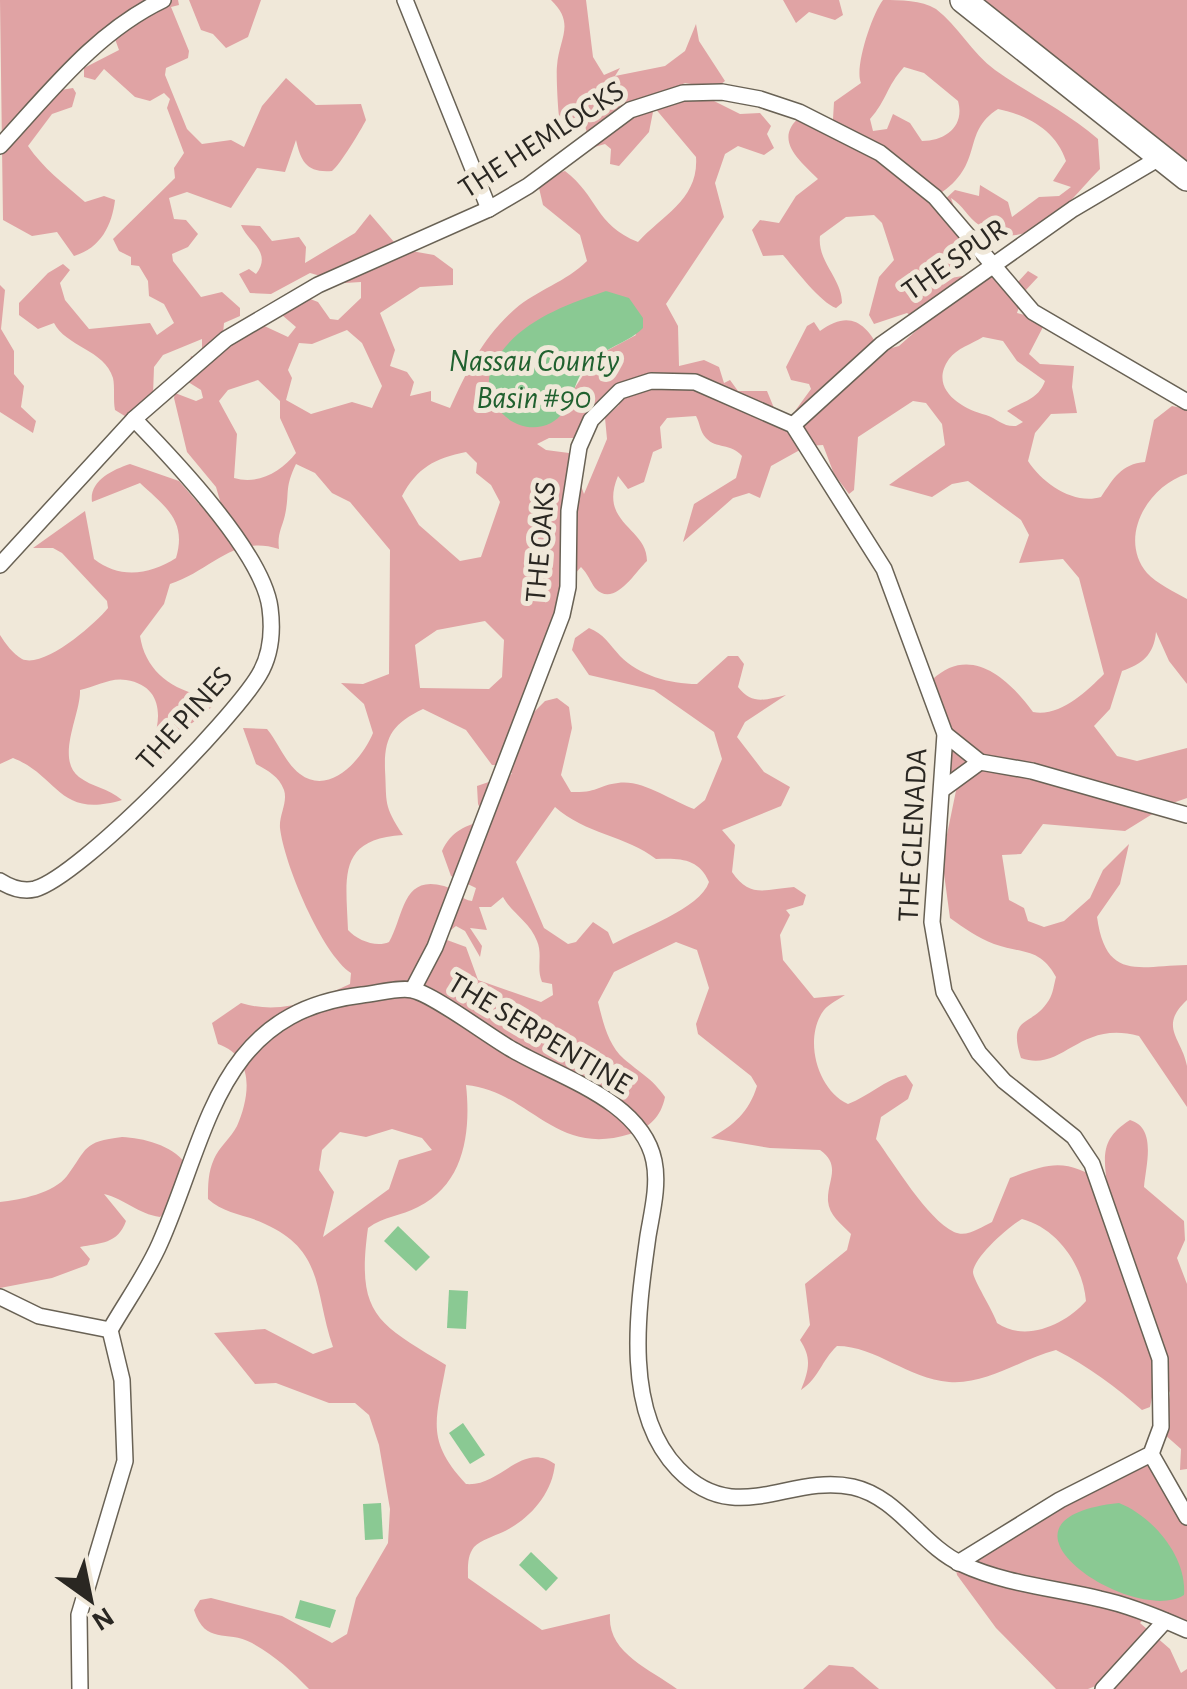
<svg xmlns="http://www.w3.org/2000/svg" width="1187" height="1689" font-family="'Alegreya Sans',sans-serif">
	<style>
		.green { fill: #e0a3a4; fill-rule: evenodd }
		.water { fill: #8ac993 }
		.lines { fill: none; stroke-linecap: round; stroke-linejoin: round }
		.street-casing { stroke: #696255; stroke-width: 18 }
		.primary-casing { stroke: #696255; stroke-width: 28 }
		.street { stroke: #fff; stroke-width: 15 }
		.primary { stroke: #fff; stroke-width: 25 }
		.labels { text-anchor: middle; stroke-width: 10; stroke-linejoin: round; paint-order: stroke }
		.street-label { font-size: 30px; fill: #2a2722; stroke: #f0e8d9 }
		.water-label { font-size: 32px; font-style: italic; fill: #20612f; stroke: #f0e8d9 }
	</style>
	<rect width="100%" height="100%" fill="#f0e8d9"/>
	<g class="green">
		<path d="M 0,0 L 178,0 L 179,5 L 171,7 L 189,51 L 188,58 L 166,68 L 165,75 L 187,129 L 202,144 L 231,140 L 244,147 L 262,106 L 286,78 L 316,105 L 361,104 L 366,120 C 361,130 340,165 332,171 C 307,173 301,162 296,140 L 285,172 L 257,168 L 231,208 L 187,192 L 169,198 L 174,219 L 186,220 L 198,234 L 188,247 L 172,254 L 173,261 L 201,297 L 222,292 L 240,308 L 240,316 L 224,323 L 223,334 L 260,324 L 288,337 L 296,327 L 282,315 L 280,307 L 300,295 L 318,302 L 330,319 L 338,320 L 361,298 L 361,282 L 345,283 L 310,273 L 271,294 L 250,293 L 239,274 L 249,269 L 256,274 C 273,252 248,242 241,225 L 260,226 L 272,241 L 299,237 L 306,247 L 305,263 L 355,233 L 370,214 L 400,249 L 434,255 L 453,269 L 453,285 L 420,287 L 380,313 L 395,350 L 390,366 L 407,372 L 414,382 L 410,396 L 431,391 L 431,401 L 450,408 C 467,371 483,337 515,309 C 537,290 566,282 587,261 L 580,235 L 543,205 L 539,188 L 548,176 L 565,171 C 598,196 595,225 638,242 C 663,215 699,199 696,157 L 654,107 L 649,132 L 619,166 L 610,164 L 611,149 L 605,144 L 591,148 L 584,122 L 578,117 L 560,122 C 558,116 556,73 557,66 C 559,38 576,24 551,0 L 586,0 L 593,57 L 604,75 L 620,68 L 615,76 L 665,66 L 685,51 L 696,24 L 699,41 L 725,81 L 716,88 L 685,83 L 668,91 L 708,98 L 740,114 L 760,113 L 771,126 L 767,134 L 774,148 L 764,155 L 738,146 L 725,154 L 715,183 L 724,217 L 666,304 L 678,326 L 679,366 L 704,360 L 719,367 L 724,383 L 730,380 L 738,391 L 767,391 L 781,425 L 789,433 L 795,411 L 811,389 L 809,384 L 791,380 L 786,367 L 807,326 L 814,322 L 820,331 C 848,310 866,321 880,351 L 899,346 L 918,329 L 917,320 L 907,313 L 874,324 L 869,315 L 879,277 L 894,260 L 882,223 L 874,215 L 846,217 L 820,236 C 817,262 842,278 842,303 L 836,308 C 821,303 795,269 783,255 L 763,256 L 752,230 L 760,220 L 779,223 L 796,196 L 818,179 C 802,162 771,140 801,116 L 833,119 L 834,102 L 861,83 C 854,68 872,14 883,0 C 901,0 921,0 936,9 C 958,26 972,53 995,70 C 1027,93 1066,111 1098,139 L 1100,169 C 1071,198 1030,260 979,225 C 968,218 963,205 951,198 L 966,242 L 951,278 L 1001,269 L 1017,283 L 1028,271 L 1038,277 L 1024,292 L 1017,313 L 1040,319 L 1043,327 L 1029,354 L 1040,364 L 1074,366 L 1072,387 L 1077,413 L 1051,414 L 1035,433 L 1028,461 C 1043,484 1074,505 1101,497 C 1114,478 1121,464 1145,462 L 1154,420 L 1172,406 L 1187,409 L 1187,474 C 1149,485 1117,537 1147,573 C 1156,583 1176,593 1187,599 L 1187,684 L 1169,661 L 1156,632 C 1154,655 1142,664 1122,671 L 1110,709 L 1094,726 L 1117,756 L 1137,761 L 1187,748 L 1187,798 L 1167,805 L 1125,831 L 1043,824 L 1021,854 L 1002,855 L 1009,900 L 1024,908 L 1028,921 L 1044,927 L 1064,921 L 1090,898 L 1103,870 L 1129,844 L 1120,884 L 1097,917 C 1106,981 1138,966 1187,965 L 1187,1000 C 1158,1027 1182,1038 1187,1066 C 1187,1078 1187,1094 1187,1107 L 1139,1036 C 1079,1019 1063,1073 1021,1058 C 1007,1014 1032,1028 1049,1000 C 1053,994 1054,984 1056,977 C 1040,947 1022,954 994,944 C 978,938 964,928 950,918 L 942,859 L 959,776 L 943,789 L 932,680 C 970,644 1008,678 1033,712 C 1060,717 1086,692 1104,674 L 1079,578 L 1063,559 L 1019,563 L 1029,535 L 1021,520 L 968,481 L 952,484 L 932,497 L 889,485 L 945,445 L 942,424 L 926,403 L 913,401 L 858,437 L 854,490 L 849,494 L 834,474 L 823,445 L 807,446 L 771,466 L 760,498 L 749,493 L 733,498 L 683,542 L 694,504 L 736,478 L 742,456 C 731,443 716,449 706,438 C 700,432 700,423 696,416 L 667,418 L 660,427 L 662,448 L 653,452 L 644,482 L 628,489 L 618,476 C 598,524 647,527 647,561 C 635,572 614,609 595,588 C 590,581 588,574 581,567 L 573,576 L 530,716 L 545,701 L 557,698 L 569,707 L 572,728 L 561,775 L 571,792 C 599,793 598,785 618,783 C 642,779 672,801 694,809 L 705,800 L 722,759 L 714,732 L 654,690 L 589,675 L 572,650 L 575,638 L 589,628 C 604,634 609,644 620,656 C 639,675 669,684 697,684 L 728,656 L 738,656 L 744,664 L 738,687 C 752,705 765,700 786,695 L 745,722 L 737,737 L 764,772 L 790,787 L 781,806 L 722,830 L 735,845 L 732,872 C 750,899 766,889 794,887 L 806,895 L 803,905 L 786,910 L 790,915 L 780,935 L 783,960 L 814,998 L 845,995 C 839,999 829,1004 824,1010 C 803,1038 817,1090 848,1104 C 869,1096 884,1080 906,1075 L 913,1085 L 908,1099 L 881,1117 L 876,1139 C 894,1163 927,1219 954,1232 C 967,1238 981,1227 992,1222 L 1010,1178 C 1054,1161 1066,1159 1107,1184 C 1103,1153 1102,1138 1130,1120 C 1157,1128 1146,1165 1144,1187 L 1184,1221 L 1185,1240 L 1177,1258 L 1187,1284 L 1187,1469 L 1180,1470 L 1181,1449 L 1164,1434 L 1170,1393 L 1166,1385 L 1154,1388 L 1150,1407 L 1142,1410 C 1117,1388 1088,1366 1056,1350 C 1021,1359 987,1385 949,1382 C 908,1379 876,1346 837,1346 C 821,1361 820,1377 801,1390 C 809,1370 812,1358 800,1340 L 810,1325 L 805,1284 L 847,1250 L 851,1234 C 841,1224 829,1215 828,1201 C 827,1180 842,1166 820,1150 L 770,1148 L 711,1138 C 734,1125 749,1112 757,1086 L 751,1076 L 698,1034 L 696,1024 L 709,988 L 697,950 L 676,942 L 614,972 L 598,1002 C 603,1022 608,1045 624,1059 C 640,1073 652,1078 665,1097 C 661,1117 649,1128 630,1134 C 554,1158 530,1091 466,1085 C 471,1131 465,1184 418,1207 C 401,1216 384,1216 368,1228 C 356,1315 377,1323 446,1365 C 436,1420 425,1440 466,1484 C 501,1487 522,1440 555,1464 C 552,1494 530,1519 503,1532 C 494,1536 481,1540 474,1547 C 467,1556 468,1567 468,1578 L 542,1630 L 610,1614 C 607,1653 649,1668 677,1689 L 309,1689 C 291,1670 275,1656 252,1643 C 226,1629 206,1646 194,1610 L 200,1600 L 211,1598 L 282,1616 L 332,1643 L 347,1634 L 356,1598 L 388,1543 L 390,1509 L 379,1445 L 369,1415 L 355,1403 L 329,1403 L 276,1383 L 255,1384 L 214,1333 L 265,1329 L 313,1354 L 333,1347 C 314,1292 325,1251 265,1224 C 245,1214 224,1214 208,1199 C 208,1185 208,1172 214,1159 C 219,1147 231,1138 237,1126 C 250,1096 255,1057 218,1044 L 212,1023 L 241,1003 C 280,1015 314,1001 350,984 L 351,973 C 322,954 284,864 280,828 C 279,815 288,802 284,790 C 279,776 268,771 256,764 L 243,728 L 267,729 C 278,742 286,764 300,774 C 330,797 363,758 373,733 L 364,704 L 341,683 L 363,684 L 389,674 L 390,550 L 350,502 L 332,493 L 315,473 L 296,464 C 284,489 290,492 285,515 C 282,528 277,534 279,549 C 233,534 211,571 170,584 L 164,604 L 140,636 C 145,668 167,687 199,695 L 227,679 C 222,704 207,710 189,726 C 174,740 166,765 142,762 C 160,736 172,687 126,680 C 111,677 95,687 80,690 C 81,714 55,758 79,777 C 92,787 108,788 122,800 C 58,819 59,776 13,758 L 0,764 L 0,635 C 5,643 13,654 22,659 C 44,669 95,624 108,608 L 107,601 L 62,553 L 53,548 L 33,548 L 85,511 L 94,559 C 119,579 150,575 176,558 C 187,521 166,507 140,483 L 92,502 C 89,481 112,470 130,464 L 179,481 L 199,504 L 221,504 L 216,487 L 187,452 L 174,398 L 175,393 L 196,401 L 203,398 L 201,390 L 185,380 L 191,356 L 197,359 L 202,353 L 202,339 L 163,355 L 154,367 L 153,395 L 128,418 L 115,410 C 113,400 115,387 113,378 C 105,350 65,346 54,323 L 38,329 L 19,315 L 19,303 L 48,273 L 63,264 L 70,270 L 60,283 L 65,300 L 89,329 L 150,323 L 157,335 L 174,323 L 164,304 L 149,296 L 148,281 L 139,266 L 131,265 L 131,257 L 119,251 L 113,239 L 175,178 L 174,168 L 184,153 L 167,108 L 170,99 L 164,93 L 150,101 L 135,97 L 104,69 L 95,80 L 84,77 L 84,68 L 119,50 L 115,39 L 99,41 L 61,90 L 73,88 L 76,93 L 72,107 L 52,114 L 28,146 C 43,168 63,183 85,202 L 104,196 L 115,200 C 112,225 101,248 74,256 L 57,232 L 32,236 L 3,220 ZM 904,67 L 924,73 L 958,101 C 965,126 946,141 922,141 L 910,123 L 893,114 L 887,129 L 873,131 L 870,119 C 887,100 886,87 904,67 ZM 998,109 C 1027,115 1056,130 1066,161 L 1053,181 L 1071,187 L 1059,196 L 1039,197 L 1012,217 L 1008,202 L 980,185 L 979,196 L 955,190 L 941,203 L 938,195 C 986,164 960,133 998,109 ZM 606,291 L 636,335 L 595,357 L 574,389 ZM 347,330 L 362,343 L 382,386 L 372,408 L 352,402 L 311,414 L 286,400 L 292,378 L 288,370 L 299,343 L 312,344 ZM 983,337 L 1003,341 L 1017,361 L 1045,381 C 1038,400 1023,401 1007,411 L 1023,422 L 1016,426 C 1003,427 998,419 986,415 C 962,409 928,389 949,359 C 957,348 972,344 983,337 ZM 258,380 L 280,401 L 280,418 L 296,453 C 281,472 258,485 234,478 L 237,434 L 219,401 L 228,390 ZM 616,400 L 619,405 L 605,418 L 607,439 L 584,494 L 569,453 L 546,450 L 537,444 L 549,438 L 576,438 ZM 466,452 L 477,463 L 476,473 L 491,485 L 500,502 L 481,557 L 460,561 L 419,525 L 402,496 C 417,468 435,458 466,452 ZM 485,621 L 504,640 L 502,677 L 489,689 L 420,688 L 415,645 L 437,630 ZM 423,709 L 466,730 L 492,765 L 505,765 L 512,774 L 477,786 L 478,804 L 486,820 C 466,825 451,831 442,851 L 451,876 L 476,888 L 472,901 C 461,900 456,889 444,886 C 402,874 404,916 389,942 C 376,948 357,940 348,930 C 346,877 337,839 403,835 C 383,805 387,803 385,770 C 384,737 392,724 423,709 ZM 555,807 C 585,834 627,836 656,859 C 679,858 699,858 709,882 C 700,909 640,929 613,944 L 608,932 L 593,922 L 576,942 L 568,944 L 544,928 L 516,862 ZM 503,897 C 511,912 530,922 537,941 C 543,955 536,968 542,982 L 552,984 L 553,995 L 541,1002 L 478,980 L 466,947 L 447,940 L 447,933 L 456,926 L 465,931 L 480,957 L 482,946 L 470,928 L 487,930 L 479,907 L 491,907 ZM 392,1129 L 422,1138 L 432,1150 L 399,1160 L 389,1189 L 323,1237 L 334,1192 L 319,1170 L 322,1150 L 340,1132 L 366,1137 ZM 1022,1219 C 1057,1228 1083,1265 1086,1301 C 1066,1324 1026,1343 997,1323 C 993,1310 973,1280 973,1272 C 974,1257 1009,1226 1022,1219 Z"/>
		<path d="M 189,0 L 261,0 L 248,37 L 226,48 L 213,34 L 201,30 Z"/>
		<path d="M 783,0 L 839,0 L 843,15 L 835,20 L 809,12 L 796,23 Z"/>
		<path d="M 963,0 L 1187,0 L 1187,178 Z"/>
		<path d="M 0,285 L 5,290 L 1,329 L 14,351 L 14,374 L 24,386 L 21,407 L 36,421 L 33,433 L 0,412 Z"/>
		<path d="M 122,1137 C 143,1138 172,1145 185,1163 L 170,1208 L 160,1217 C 138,1214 125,1199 104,1194 L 126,1221 C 118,1244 100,1243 80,1247 L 90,1259 L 87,1265 L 52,1278 L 0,1288 L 0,1202 C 20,1200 54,1193 67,1176 C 88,1148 82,1142 122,1137 Z"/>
		<path d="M 1151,1454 L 1187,1517 L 1187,1630 L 1144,1619 L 1140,1623 L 1170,1649 L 1181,1673 L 1187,1669 L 1187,1689 L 1115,1689 L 1103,1683 L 1088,1689 L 1056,1689 L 996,1628 L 957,1575 L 955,1564 Z"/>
		<path d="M 829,1665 L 853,1667 L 879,1689 L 803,1689 Z"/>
	</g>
	<g class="water">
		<path d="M 606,291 L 629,298 L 643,318 L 643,328 C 625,346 598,348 582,372 C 571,390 571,412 551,423 C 515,441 476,399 493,365 C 515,323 564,305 606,291 Z"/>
		<path d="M 398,1226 L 430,1257 L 416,1271 L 384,1241 Z"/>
		<path d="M 449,1290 L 468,1291 L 466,1329 L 447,1328 Z"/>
		<path d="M 463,1423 L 485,1455 L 470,1464 L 449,1433 Z"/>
		<path d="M 381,1503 L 383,1539 L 365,1540 L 363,1504 Z"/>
		<path d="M 1119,1503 C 1152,1516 1187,1556 1184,1595 C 1134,1627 969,1519 1119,1503 Z"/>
		<path d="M 531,1552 L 558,1578 L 546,1591 L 519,1565 Z"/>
		<path d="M 300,1600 L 336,1610 L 330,1628 L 295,1618 Z"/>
	</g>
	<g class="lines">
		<g class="street-casing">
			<g id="street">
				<path d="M 405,0 L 489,209"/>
				<path d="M 0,146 C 50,92 96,32 163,0"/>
				<path d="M 793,425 L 882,344 L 1073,209 L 1161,157"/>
				<path d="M 0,565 L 134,419 L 226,339 L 318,285 L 489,209 L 528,186 L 630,110 L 683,93 L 722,92 L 760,99 L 799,112 L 880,153 L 935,197 L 1033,312 L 1187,402"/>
				<path d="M 945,734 L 980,762 L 1032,771 L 1187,815"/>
				<path d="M 943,789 L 980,762"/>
				<path d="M 0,881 C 11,888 22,892 35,889 C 81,876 233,719 259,675 C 271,655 273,631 270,608 C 263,553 173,459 134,419"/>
				<path d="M 413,989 L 435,947 L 562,615 L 568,587 L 569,511 L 579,447 L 591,420 L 620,391 L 651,381 L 695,382 L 793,425 L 884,569 L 945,734 L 932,922 L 944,992 L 979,1053 L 1004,1081 L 1074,1137 L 1092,1164 L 1160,1359 L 1161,1427 L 1151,1454 L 1060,1500 L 958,1563"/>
				<path d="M 0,1297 L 39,1316 L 110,1330 C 126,1302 147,1273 160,1243 C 209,1132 217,1012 362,995 C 376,994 398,987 412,990 C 432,993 491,1038 513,1050 C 559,1077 642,1101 654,1161 C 659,1185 652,1212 648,1236 C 638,1308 622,1411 678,1469 C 736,1529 789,1473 853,1487 C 898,1497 922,1546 962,1564 C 1005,1584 1054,1588 1100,1599 C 1129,1605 1160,1618 1187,1630"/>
				<path d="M 1151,1454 L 1187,1517"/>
				<path d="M 80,1689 L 79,1615 L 125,1461 L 122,1380 L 110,1330"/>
				<path d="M 1103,1689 L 1165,1621"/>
			</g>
		</g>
		<g class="primary-casing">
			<path id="primary" d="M 963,0 L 1187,178"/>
		</g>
		<use href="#street" class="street"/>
		<use href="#primary" class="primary"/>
	</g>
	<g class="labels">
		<g class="street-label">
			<text transform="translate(541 139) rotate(-33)" y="10">THE HEMLOCKS</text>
			<text transform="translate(954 259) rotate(-35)" y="10">THE SPUR</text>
			<text transform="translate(540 542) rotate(-85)" y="10">THE OAKS</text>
			<text transform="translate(184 718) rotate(-48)" y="10">THE PINES</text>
			<text transform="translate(912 835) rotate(-87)" y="10">THE GLENADA</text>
			<text transform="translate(540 1033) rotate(31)" y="10">THE SERPENTINE</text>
		</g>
		<g class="water-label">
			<text x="534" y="371">Nassau County<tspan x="534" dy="37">Basin #90</tspan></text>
		</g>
	</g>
	<g transform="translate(90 1599) rotate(147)" stroke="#f0e8d9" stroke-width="8" paint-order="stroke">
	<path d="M0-8L18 38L0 25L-18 38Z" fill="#2a2722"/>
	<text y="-15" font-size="28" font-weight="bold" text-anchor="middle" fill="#2a2722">N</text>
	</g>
</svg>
